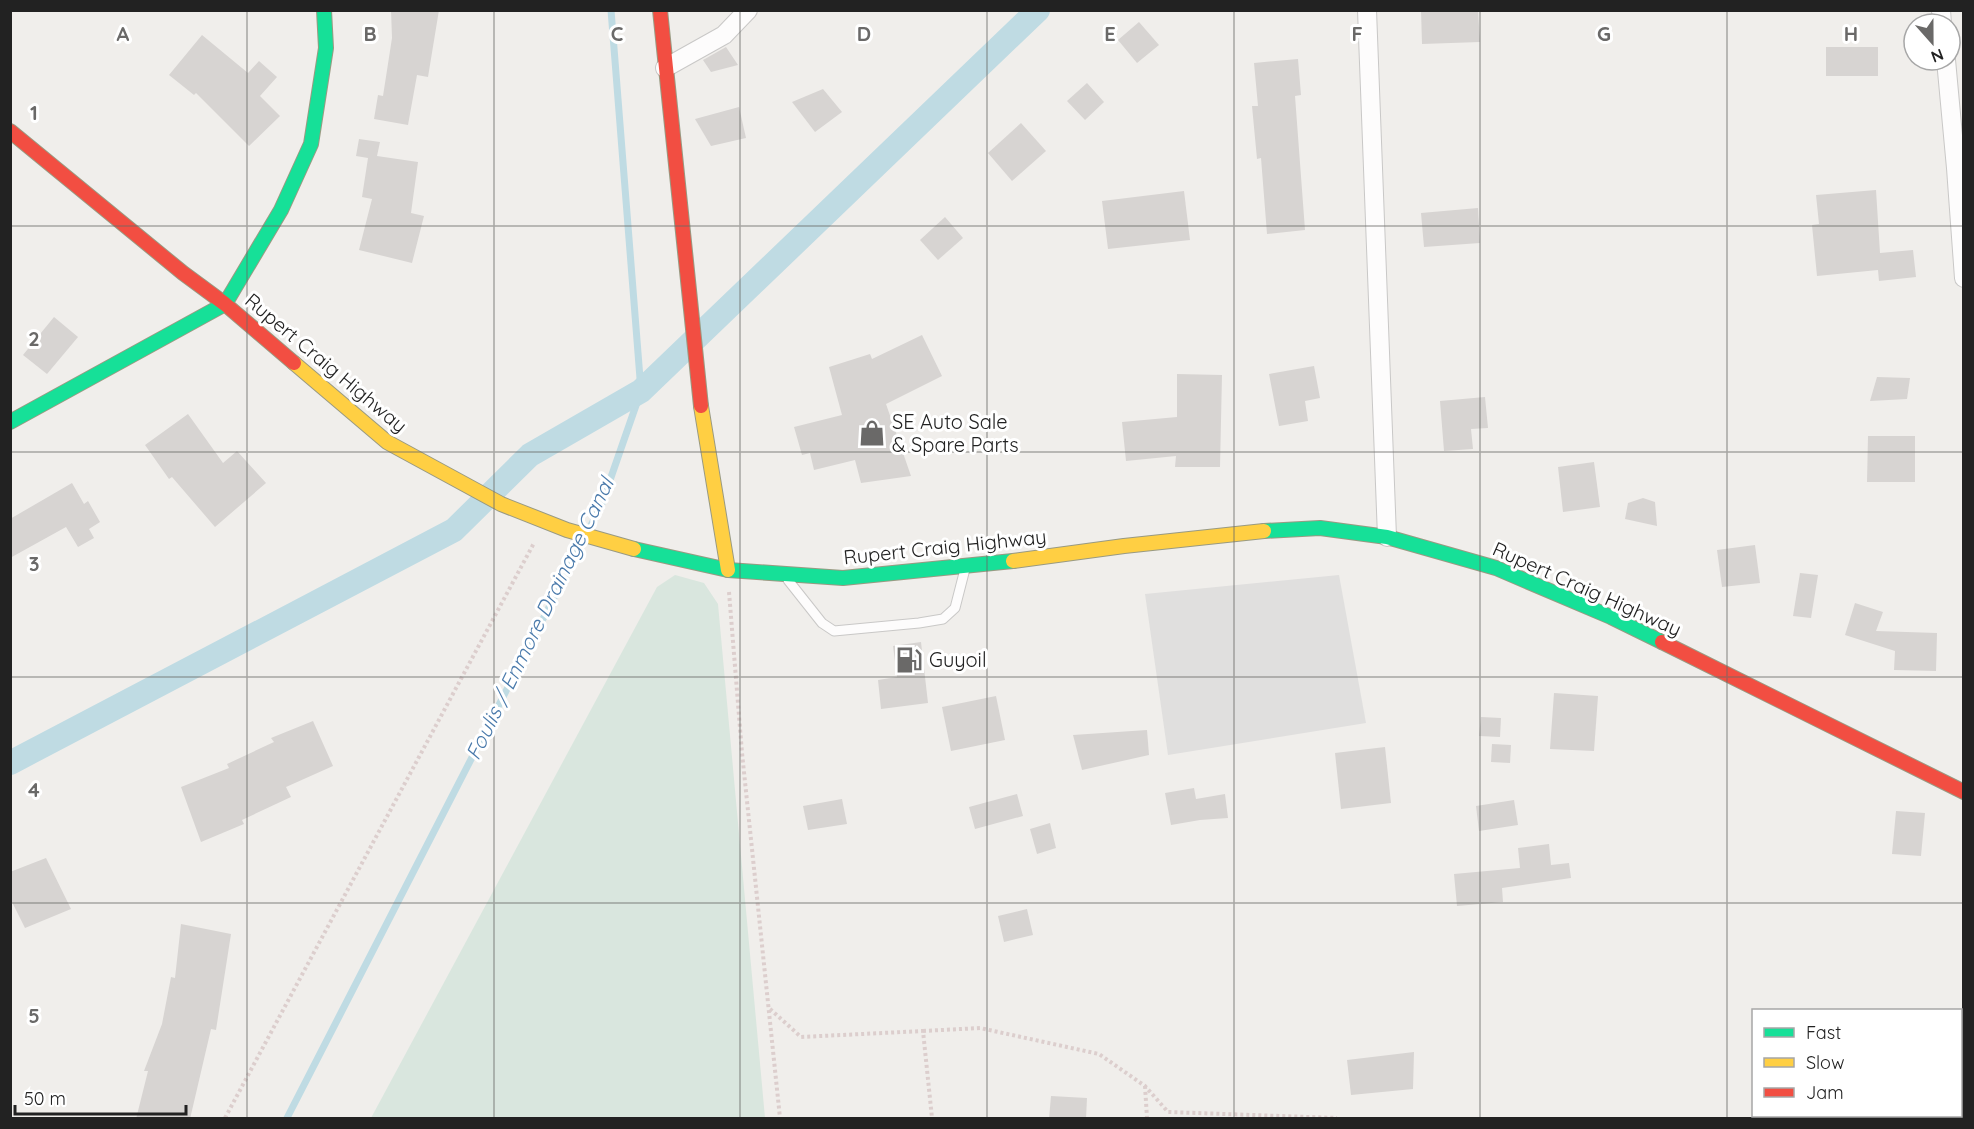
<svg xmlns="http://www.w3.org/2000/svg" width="1974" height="1129" font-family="Quicksand,sans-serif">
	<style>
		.wetland { fill: #d9e6de }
		.parking { fill: #e0dfde }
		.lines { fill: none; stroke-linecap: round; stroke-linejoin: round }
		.stream { stroke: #bfdbe3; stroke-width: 7 }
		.canal { stroke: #bfdbe3; stroke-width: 24 }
		.building { fill: #d7d4d2 }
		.lane-casing { stroke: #c9c8c7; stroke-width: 11 }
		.street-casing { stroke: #c9c8c7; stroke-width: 20 }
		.fast-casing { stroke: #999a82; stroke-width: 16 }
		.slow-casing { stroke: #999a82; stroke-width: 16 }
		.jam-casing { stroke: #999a82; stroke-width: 16 }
		.path { stroke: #dccecd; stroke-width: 4; stroke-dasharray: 3 3; stroke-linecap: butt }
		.lane { stroke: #fdfcfc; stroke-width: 9 }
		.street { stroke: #fdfcfc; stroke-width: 18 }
		.fast { stroke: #16e098; stroke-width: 14 }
		.slow { stroke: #ffcf43; stroke-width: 14 }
		.jam { stroke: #f24e42; stroke-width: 14 }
		.grid { fill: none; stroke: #6a6968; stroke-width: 1.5; stroke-opacity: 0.55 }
		.labels { text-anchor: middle; stroke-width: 6; stroke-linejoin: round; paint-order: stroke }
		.street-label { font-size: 20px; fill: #222; stroke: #fff }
		.poi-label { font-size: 20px; fill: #222; stroke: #fff; text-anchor: start }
		.water-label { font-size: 21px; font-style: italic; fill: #4a7aab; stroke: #fff }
		.grid-label { font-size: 20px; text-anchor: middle; font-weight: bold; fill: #6a6968; stroke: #fff; stroke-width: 6; stroke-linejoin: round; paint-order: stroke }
	</style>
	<rect width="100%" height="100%" fill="#f0eeeb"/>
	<path class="wetland" d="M 675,575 L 704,583 L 718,604 L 765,1118 L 371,1118 L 657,587 Z"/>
	<path class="parking" d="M 1339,575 L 1366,723 L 1168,755 L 1145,594 Z"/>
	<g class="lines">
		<g class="stream">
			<path d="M 588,531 L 601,506 L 641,391 L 611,10"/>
			<path d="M 287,1118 L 583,541"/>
		</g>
		<path class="canal" d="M 10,763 L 454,530 L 530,455 L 641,391 L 1038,10"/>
	</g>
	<g class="building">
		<path d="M 391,10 L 439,10 L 428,77 L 417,75 L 408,125 L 374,119 L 378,95 L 383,96 L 392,38 Z"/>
		<path d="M 1421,10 L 1478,10 L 1480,42 L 1422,44 Z"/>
		<path d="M 1139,22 L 1159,45 L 1137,63 L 1118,40 Z"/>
		<path d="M 202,35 L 248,73 L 259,61 L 277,77 L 260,96 L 280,116 L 249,146 L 196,93 L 194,95 L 169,75 Z"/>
		<path d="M 726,47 L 738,65 L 711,72 L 703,60 Z"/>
		<rect x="1826" y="47" width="52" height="29"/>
		<path d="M 1298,59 L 1301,95 L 1295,96 L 1305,230 L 1267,234 L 1261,158 L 1257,159 L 1252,106 L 1258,106 L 1254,63 Z"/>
		<path d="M 1087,83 L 1104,102 L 1085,120 L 1067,101 Z"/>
		<path d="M 823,89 L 842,112 L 815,132 L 792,102 Z"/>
		<path d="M 739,107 L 746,138 L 711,146 L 695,119 Z"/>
		<path d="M 1021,123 L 1046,151 L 1012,181 L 988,153 Z"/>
		<path d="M 359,139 L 380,142 L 377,156 L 418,162 L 411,213 L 424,216 L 412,263 L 359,250 L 372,199 L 362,197 L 368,158 L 356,156 Z"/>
		<path d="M 1876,190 L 1880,253 L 1913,250 L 1916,277 L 1879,281 L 1878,270 L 1817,276 L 1812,225 L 1819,224 L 1816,195 Z"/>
		<path d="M 1184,191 L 1190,240 L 1108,249 L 1102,201 Z"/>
		<path d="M 1478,208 L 1480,243 L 1424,247 L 1421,213 Z"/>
		<path d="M 945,217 L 963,238 L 938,260 L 920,240 Z"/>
		<path d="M 54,317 L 78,337 L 47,374 L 23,355 Z"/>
		<path d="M 922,335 L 942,376 L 886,404 L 911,476 L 861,483 L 855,460 L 814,470 L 810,453 L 802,455 L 794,427 L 842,415 L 829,367 L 870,354 L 872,359 Z"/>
		<path d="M 1314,366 L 1320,398 L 1305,401 L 1308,421 L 1279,426 L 1269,374 Z"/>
		<path d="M 1177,374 L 1222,375 L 1220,467 L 1175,467 L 1176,456 L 1126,461 L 1122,422 L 1177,417 Z"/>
		<path d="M 1877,377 L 1910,378 L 1907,399 L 1870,401 Z"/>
		<path d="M 1485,397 L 1488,428 L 1471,429 L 1473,449 L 1444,451 L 1440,401 Z"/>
		<path d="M 188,414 L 223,463 L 237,451 L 266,483 L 215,527 L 172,477 L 169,479 L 145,445 Z"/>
		<path d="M 1868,436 L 1915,436 L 1915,482 L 1867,482 Z"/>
		<path d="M 1594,462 L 1600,507 L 1563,512 L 1558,467 Z"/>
		<path d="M 72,483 L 84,504 L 88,501 L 100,522 L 89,529 L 94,538 L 78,547 L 66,527 L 10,558 L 10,519 Z"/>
		<path d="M 1643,498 L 1655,502 L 1657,526 L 1625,519 L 1628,503 Z"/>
		<path d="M 1755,545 L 1760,583 L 1722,587 L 1717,550 Z"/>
		<path d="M 1800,573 L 1818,575 L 1811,618 L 1793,616 Z"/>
		<path d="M 1855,603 L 1883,612 L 1876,631 L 1937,633 L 1936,671 L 1894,670 L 1895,651 L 1845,635 Z"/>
		<path d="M 921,642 L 928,703 L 881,709 L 878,680 L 897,677 L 893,646 Z"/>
		<path d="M 1554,693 L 1598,696 L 1594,751 L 1550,749 Z"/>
		<path d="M 996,696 L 1005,740 L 951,751 L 942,707 Z"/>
		<path d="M 1481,717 L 1501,718 L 1500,737 L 1479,736 Z"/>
		<path d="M 313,721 L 333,766 L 286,787 L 291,797 L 242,820 L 244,824 L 201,842 L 181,787 L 229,768 L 227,764 L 274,742 L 271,738 Z"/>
		<path d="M 1147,730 L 1149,755 L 1082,770 L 1073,735 Z"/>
		<path d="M 1492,744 L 1511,745 L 1510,763 L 1491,762 Z"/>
		<path d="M 1385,747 L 1391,803 L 1341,809 L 1335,753 Z"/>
		<path d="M 1194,788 L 1196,799 L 1225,794 L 1228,818 L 1200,820 L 1171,825 L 1165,793 Z"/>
		<path d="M 1017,794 L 1023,816 L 975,829 L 969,807 Z"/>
		<path d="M 842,799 L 847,824 L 808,830 L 803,806 Z"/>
		<path d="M 1514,800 L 1518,825 L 1479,831 L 1476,806 Z"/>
		<path d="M 1896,811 L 1925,813 L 1921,856 L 1892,854 Z"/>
		<path d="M 1050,823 L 1056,848 L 1037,854 L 1030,829 Z"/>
		<path d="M 1549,844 L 1551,865 L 1569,863 L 1571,878 L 1502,888 L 1503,902 L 1457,906 L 1454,874 L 1520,868 L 1518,848 Z"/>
		<path d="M 46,858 L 71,909 L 25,928 L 10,898 L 10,872 Z"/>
		<path d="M 1027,909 L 1033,935 L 1004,942 L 998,916 Z"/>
		<path d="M 181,924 L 231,934 L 216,1030 L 211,1029 L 190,1119 L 136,1119 L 148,1071 L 144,1071 L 162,1024 L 171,977 L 175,978 Z"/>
		<path d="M 1414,1052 L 1413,1089 L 1351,1095 L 1347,1060 Z"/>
		<path d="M 1051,1096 L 1087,1098 L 1086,1119 L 1049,1119 Z"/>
	</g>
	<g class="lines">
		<g class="lane-casing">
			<path id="lane" d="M 788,580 L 822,623 L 834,631 L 919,623 L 943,619 L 955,608 L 965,569"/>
		</g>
		<g class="street-casing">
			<g id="street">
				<path d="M 1367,10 L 1387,537"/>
				<path d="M 1941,10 L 1942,24"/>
				<path d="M 1946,60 L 1956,168 L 1964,278"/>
				<path d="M 665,68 L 724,35 L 748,10"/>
			</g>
		</g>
		<g class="fast-casing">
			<g id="fast">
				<path d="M 10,422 L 225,304 L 281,210 L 311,144 L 326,48 L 324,10"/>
				<path d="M 1264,531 L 1320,528 L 1387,537 L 1496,568 L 1611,617 L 1662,642"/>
				<path d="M 634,549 L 728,570 L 843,578 L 1013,561"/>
			</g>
		</g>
		<g class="slow-casing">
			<g id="slow">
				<path d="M 294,363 L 387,442 L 501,504 L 567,530 L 634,549"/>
				<path d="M 701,406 L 728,570"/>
				<path d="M 1013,561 L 1124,546 L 1264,531"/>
			</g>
		</g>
		<g class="jam-casing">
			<g id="jam">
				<path d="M 660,10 L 701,406"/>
				<path d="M 10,131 L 183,273 L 225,304 L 294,363"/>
				<path d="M 1662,642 L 1964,792"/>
			</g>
		</g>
		<g class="path">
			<path d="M 729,592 L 742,753 L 780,1118"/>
			<path d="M 770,1009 L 801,1037 L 923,1031 L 932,1118"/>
			<path d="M 923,1031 L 980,1028 L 1099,1054 L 1145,1086 L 1168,1112 L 1337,1118"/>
			<path d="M 1145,1086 L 1147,1118"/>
			<path d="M 225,1118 L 534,543"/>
		</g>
		<use href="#lane" class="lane"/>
		<use href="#street" class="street"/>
		<use href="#fast" class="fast"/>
		<use href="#slow" class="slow"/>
		<use href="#jam" class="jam"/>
	</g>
	<path class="grid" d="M 247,10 L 247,1118M 494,10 L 494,1118M 740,10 L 740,1118M 987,10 L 987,1118M 1234,10 L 1234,1118M 1480,10 L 1480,1118M 1727,10 L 1727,1118M 10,226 L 1964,226M 10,452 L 1964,452M 10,677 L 1964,677M 10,903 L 1964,903"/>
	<defs>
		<g id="shop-bare" transform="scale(2.07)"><path d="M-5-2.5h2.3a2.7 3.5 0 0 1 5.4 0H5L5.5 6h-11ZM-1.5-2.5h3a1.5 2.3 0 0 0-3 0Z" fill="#6a6968" stroke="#fff" stroke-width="2.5" paint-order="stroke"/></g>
		<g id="fuel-bare" transform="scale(2.07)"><path d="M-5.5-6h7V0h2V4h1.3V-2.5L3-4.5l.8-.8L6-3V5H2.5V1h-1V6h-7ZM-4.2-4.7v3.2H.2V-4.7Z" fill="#6a6968" stroke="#fff" stroke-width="2.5" paint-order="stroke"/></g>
	</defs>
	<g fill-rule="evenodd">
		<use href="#shop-bare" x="872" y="433"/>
		<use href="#fuel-bare" x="909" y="660"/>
	</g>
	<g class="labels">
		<g class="street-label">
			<text transform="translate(326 363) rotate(40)" y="7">Rupert Craig Highway</text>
			<text transform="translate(945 547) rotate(-6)" y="7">Rupert Craig Highway</text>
			<text transform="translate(1587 589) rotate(24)" y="7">Rupert Craig Highway</text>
		</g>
		<g class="poi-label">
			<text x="892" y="429">SE Auto Sale<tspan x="892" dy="23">&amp; Spare Parts</tspan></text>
			<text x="929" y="667">Guyoil</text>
		</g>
		<g class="water-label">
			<text transform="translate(540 619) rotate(-64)" y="7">Foulis / Enmore Drainage Canal</text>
		</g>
	</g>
	<g class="grid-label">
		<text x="123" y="41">A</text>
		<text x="370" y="41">B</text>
		<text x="617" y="41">C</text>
		<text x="864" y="41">D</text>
		<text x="1110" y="41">E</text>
		<text x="1357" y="41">F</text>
		<text x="1604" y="41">G</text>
		<text x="1851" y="41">H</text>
		<text x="34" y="120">1</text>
		<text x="34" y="346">2</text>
		<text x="34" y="571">3</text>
		<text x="34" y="797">4</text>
		<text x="34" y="1023">5</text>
	</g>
	<rect width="1974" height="1129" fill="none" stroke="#222222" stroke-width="24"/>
	<rect x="1752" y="1009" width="210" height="108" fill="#ffffff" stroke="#a7a7a7" stroke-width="1.5"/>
	<rect x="1764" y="1028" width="30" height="9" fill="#16e098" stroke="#a7a7a7" stroke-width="1.5"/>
	<text x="1806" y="1039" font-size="18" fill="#222222">Fast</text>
	<rect x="1764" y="1058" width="30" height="9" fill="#ffcf43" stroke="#a7a7a7" stroke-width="1.5"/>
	<text x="1806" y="1069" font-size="18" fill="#222222">Slow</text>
	<rect x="1764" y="1088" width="30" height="9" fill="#f24e42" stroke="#a7a7a7" stroke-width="1.5"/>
	<text x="1806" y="1099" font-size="18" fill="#222222">Jam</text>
	<g transform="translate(1932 42) rotate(159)"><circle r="28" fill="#ffffff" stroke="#a7a7a7" stroke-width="1.5"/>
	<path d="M0-4.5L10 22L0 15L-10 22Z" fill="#6a6968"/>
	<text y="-9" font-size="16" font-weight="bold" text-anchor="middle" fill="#222222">N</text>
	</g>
	<path d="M15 1105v9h171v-9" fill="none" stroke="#222222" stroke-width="3"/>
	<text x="24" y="1105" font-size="18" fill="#222222" stroke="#ffffff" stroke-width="4.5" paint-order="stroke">50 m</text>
</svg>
